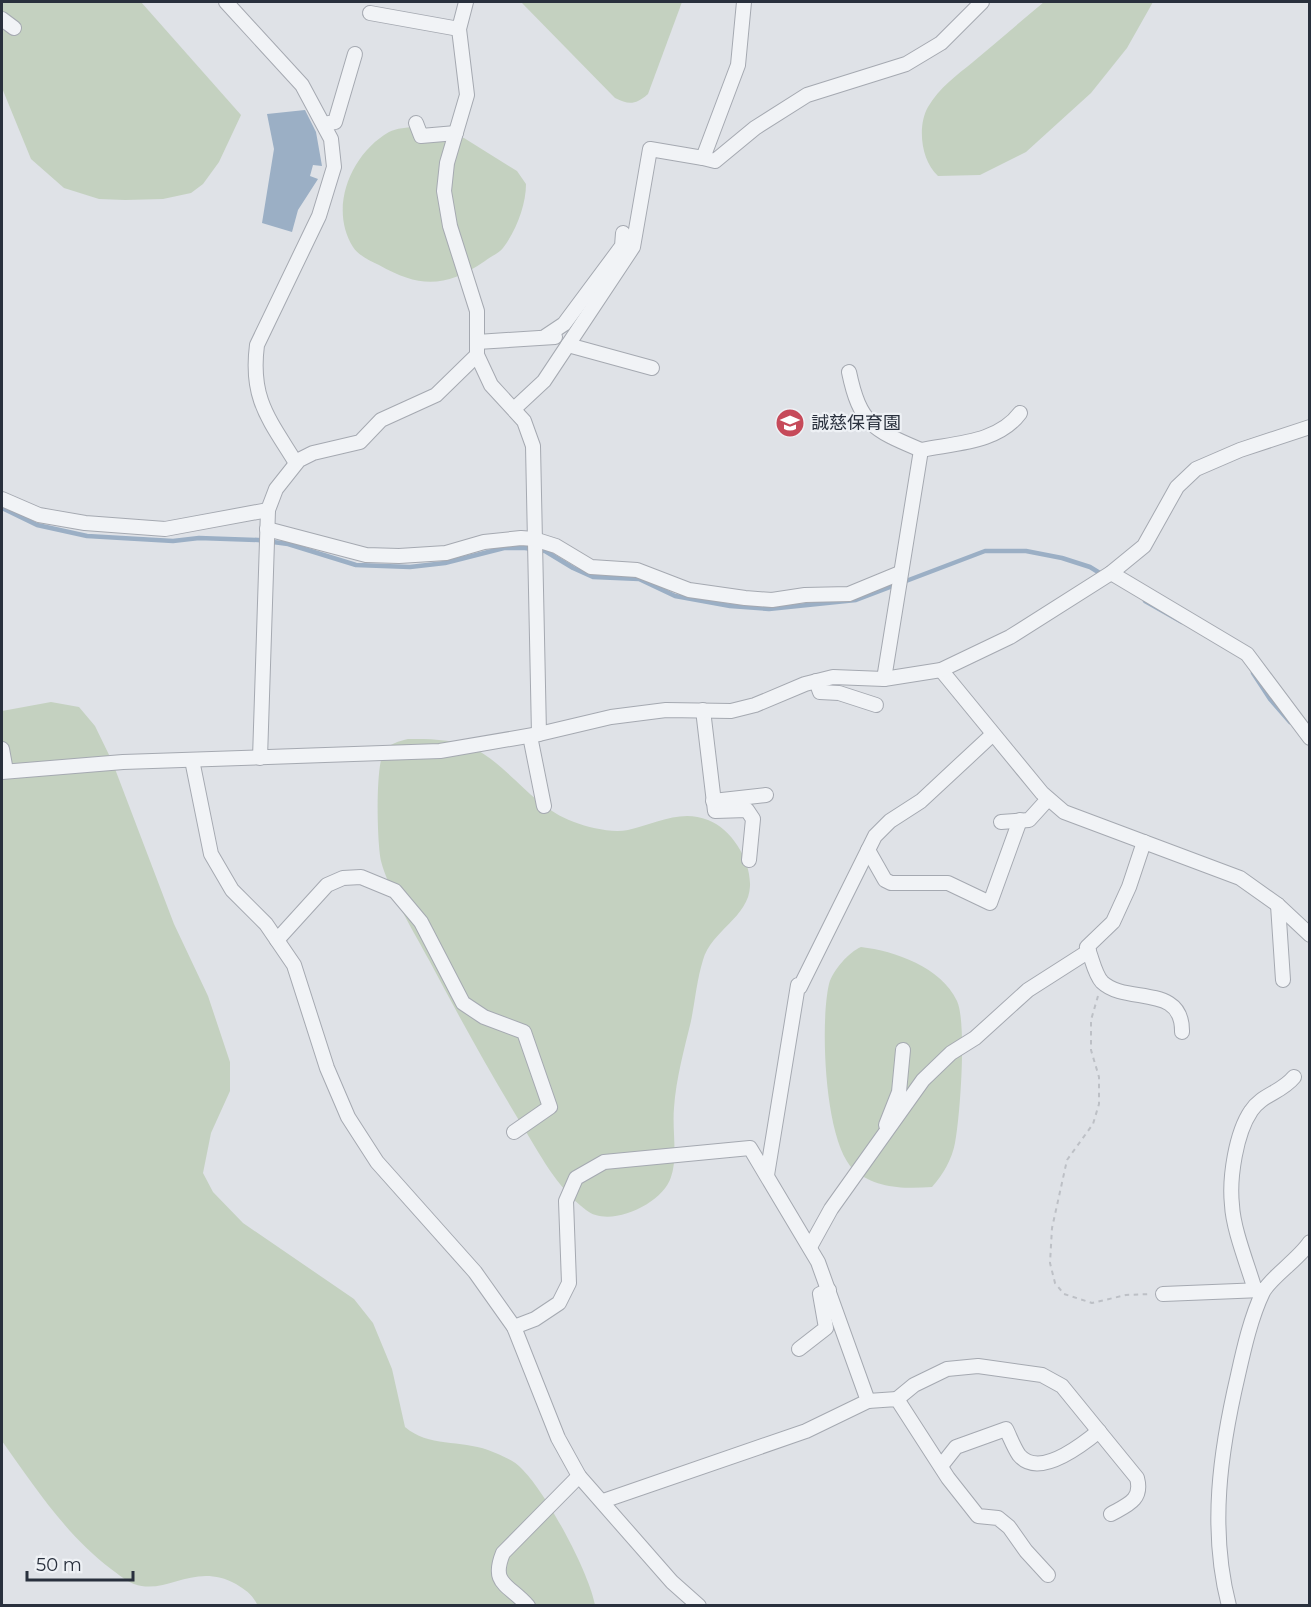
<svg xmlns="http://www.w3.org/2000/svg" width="1311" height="1607" font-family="Montserrat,'Noto Sans JP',sans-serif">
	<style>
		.green { fill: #c4d1c0 }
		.water { fill: #9bafc5 }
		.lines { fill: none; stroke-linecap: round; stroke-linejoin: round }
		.stream { stroke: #9bafc5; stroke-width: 4.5 }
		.minor-casing { stroke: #a5a9b1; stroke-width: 16 }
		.path { stroke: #bdc0c6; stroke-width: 2; stroke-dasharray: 4.5 4.5; stroke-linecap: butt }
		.minor { stroke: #f1f3f6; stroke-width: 14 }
		.labels { text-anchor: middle; stroke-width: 4.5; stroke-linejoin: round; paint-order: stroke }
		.poi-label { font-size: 18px; fill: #29303d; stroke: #eef1f5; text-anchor: start }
	</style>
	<rect width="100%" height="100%" fill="#dfe2e7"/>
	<g class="green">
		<path d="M 2,2 L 141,2 L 241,115 L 219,162 L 203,184 L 191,193 L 163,199 L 125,200 L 99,199 L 64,188 L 31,159 L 2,88 Z"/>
		<path d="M 521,2 L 682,2 L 648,94 C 635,105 629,105 615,98 Z"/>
		<path d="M 1044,2 L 1153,2 L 1127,48 L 1091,93 L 1026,152 L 980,175 L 938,176 C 921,161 917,126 928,107 C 939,88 957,75 973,62 C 997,42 1020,22 1044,2 Z"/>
		<path d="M 416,126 L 464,138 L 517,171 L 526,184 C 526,205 516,231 503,248 C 499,253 490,257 485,261 C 445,288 420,288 379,265 C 370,261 358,255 353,247 C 328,207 352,153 389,132 C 396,128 408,128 416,126 Z"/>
		<path d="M 51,702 L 79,707 L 95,726 L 112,761 L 174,924 L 208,996 L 230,1062 L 230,1091 L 211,1133 L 203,1173 L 213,1192 L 243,1223 L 354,1299 L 373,1323 L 392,1369 L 405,1427 C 428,1447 461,1440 488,1450 C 498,1454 514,1460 521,1468 C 546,1492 589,1572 595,1605 L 258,1606 C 252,1594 247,1591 236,1584 C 194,1561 167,1596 134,1584 C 126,1581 118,1574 111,1569 C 66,1535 34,1486 2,1441 L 2,711 Z"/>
		<path d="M 408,739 C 428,739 450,739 469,746 C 507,762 530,806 574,822 C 590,828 612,833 628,830 C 656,824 680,809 708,820 C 732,829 751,861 750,886 C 749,917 711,931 703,960 C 697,979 695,1001 691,1021 C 684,1050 676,1079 674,1108 C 672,1130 678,1157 671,1177 C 663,1204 609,1229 586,1210 C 556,1187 540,1154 520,1122 C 488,1069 458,1015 429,960 C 415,934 388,889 381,861 C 377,843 375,766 384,751 C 388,744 400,741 408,739 Z"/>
		<path d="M 861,947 C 895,951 941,967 957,1001 C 967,1022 960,1118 955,1143 C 952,1159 943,1175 932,1187 C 906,1189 876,1189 854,1170 C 824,1143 820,1022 829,984 C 833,970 849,952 861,947 Z"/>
	</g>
	<path class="water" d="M 305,110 L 316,132 L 322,166 L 313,165 L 310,176 L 318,179 L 298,210 L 292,232 L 262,223 L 274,149 L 267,114 Z"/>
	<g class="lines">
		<g class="stream">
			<path d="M 2,508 L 37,525 L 87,536 L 173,541 L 199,538 L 258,540 L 288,544 L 356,565 L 410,567 L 445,563 L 504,548 L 525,548 L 545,551 L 573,568 L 593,577 L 639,579 L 675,596 L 730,606 L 769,609 L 856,600 L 985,551 L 1026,551 L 1062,558 L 1090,567 L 1103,575"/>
			<path d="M 1145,601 L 1182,622"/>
			<path d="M 1253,673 L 1270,699 L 1290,722"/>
		</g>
		<g class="minor-casing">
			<g id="minor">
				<path d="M 226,2 L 302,85 L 331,139 L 334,167 L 319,216 L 257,345 C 250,399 269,419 296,463"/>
				<path d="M 466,2 L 459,29 L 467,95 L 447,163 L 444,191 L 450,226 L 477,311 L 477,355 L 491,385 L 524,421 L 533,446 L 539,734"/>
				<path d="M 370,13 L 459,29"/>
				<path d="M 2,19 L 14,28"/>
				<path d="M 416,123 L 421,136 L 456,133"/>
				<path d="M 324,124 L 335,122 L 355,54"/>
				<path d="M 703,158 L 715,161 L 755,128 L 807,95 L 906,64 L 941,43 L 982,2"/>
				<path d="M 546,336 L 564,324 L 622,246 L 623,233"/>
				<path d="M 477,342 L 555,337"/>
				<path d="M 568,345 L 652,368"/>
				<path d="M 849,372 C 860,425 874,430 921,450 L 884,679"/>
				<path d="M 515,408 L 544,381 L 633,247 L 650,149 L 703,158 L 738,65 L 744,2"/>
				<path d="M 921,450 C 955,443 998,443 1020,413"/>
				<path d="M 2,499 L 39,515 L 85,523 L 165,529 L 268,510"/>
				<path d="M 267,529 L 366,555 L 399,556 L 446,553 L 484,542 L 521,538 L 534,539 L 556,546 L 591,567 L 637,570 L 689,590 L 745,598 L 772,600 L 805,595 L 849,594 L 900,573"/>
				<path d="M 1111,573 L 1247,654 L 1310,738"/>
				<path d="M 941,670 L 1042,793 L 1064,812 L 1240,878 L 1278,905 L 1310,935"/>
				<path d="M 816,681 L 820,692 L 839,693 L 876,705"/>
				<path d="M 703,710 L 715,811 L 747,810 L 753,819 L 749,860"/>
				<path d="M 530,736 L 544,806"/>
				<path d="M 2,749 L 6,771"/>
				<path d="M 260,758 L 268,510 L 276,489 L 299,460 L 313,453 L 360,442 L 381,420 L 436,395 L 477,355"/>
				<path d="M 192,760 L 211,854 L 232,890 L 266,924 L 294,965 L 327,1068 L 348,1117 L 377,1162 L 475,1272 L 514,1327 L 558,1438 L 579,1476 L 672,1582 L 699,1606"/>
				<path d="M 2,772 L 123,762 L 440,751 L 539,734 L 611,717 L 666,710 L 731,711 L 755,705 L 805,684 L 833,677 L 884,679 L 941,670 L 1010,637 L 1111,573 L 1144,546 L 1177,487 L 1196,469 L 1240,450 L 1310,427"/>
				<path d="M 713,801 L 766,795"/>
				<path d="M 1001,822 L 1029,820 L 1048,799"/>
				<path d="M 1144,842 L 1129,887 L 1113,922 L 1087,947 C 1092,957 1094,973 1102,982 C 1126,1005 1183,983 1182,1032"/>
				<path d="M 868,850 L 885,880 L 891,883 L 948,883 L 990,903 L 1020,820"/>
				<path d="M 1278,905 L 1283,980"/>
				<path d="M 277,940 L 327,885 L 343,878 L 361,877 L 395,891 L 421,922 L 463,1003 L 484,1017 L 524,1032 L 550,1107 L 514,1132"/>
				<path d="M 886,1125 L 899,1092 L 903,1050"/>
				<path d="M 767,1175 L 798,985 L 800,987 L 875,836 L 890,821 L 921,801 L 993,734"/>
				<path d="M 810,1247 L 831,1209 L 923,1080 L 951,1053 L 975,1038 L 1028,990 L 1089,951"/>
				<path d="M 1255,1290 C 1248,1266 1233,1229 1232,1205 C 1229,1178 1236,1133 1251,1111 C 1262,1094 1281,1093 1294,1077"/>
				<path d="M 1163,1294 L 1262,1290"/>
				<path d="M 514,1327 L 535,1319 L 559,1303 L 569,1283 L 566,1201 L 576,1178 L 604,1162 L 750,1148 L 818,1262 L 868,1401 L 806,1431 L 603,1501"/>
				<path d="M 799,1349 L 826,1328 L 820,1294 L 829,1290"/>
				<path d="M 897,1399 L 914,1385 L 947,1369 L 978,1366 L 1042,1375 L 1062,1386 L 1137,1478 C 1143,1500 1127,1505 1111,1514"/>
				<path d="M 868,1401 L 897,1399 L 948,1478 L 978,1516 L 998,1518 L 1009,1527 L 1026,1551 L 1048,1575"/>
				<path d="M 941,1466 L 956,1447 L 1006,1429 C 1010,1437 1014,1448 1019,1455 C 1039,1479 1082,1445 1099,1431"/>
				<path d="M 528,1606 C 509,1584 490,1585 503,1553 L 579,1476"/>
				<path d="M 1229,1606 C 1209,1529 1220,1452 1238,1375 C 1244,1348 1251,1317 1263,1292 C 1271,1277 1298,1260 1310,1242"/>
			</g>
		</g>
		<path class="path" d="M 1098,996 L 1091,1020 L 1091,1050 L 1099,1077 L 1099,1104 L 1093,1124 L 1067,1160 L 1052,1228 L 1050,1263 L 1055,1283 L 1064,1294 L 1092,1303 L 1126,1295 L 1151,1294"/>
		<use href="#minor" class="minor"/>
	</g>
	<defs>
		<g id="school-disc" transform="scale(1.5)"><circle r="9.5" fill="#c64a5a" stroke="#eef1f5"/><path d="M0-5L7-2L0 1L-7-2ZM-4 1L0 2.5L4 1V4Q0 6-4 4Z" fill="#fff"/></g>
	</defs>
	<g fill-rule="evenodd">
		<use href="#school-disc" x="790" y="423"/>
	</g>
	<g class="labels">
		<g class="poi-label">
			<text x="811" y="429">誠慈保育園</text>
		</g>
	</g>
	<rect width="1311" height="1607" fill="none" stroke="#29303d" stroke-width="6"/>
	<path d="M27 1571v9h106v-9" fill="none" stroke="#29303d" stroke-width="3"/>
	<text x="36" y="1571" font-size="18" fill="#29303d" stroke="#eef1f5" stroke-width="4.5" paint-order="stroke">50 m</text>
</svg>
